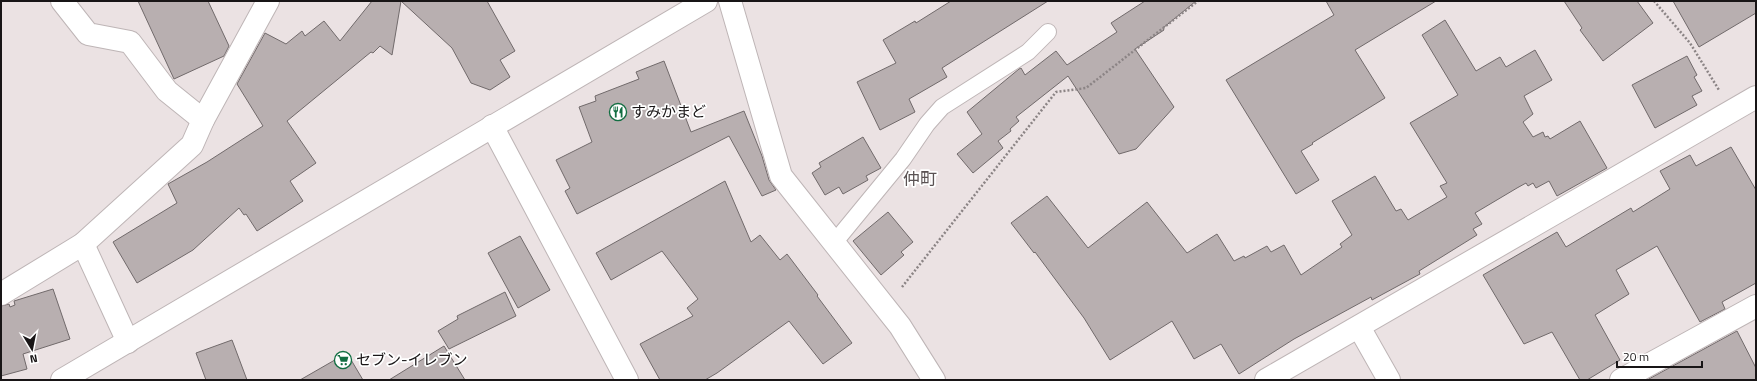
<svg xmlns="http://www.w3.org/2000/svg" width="1757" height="381" font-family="'Titillium Web','Noto Sans JP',sans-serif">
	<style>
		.building { fill: #b8afb0; stroke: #716a6b }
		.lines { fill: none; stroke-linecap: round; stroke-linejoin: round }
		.service-casing { stroke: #beb5b6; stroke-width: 18 }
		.minor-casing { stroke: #beb5b6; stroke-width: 24 }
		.tertiary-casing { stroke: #beb5b6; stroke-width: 24 }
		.path { stroke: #8b8485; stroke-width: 2.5; stroke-dasharray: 2 2; stroke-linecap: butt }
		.service { stroke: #fff; stroke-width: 16 }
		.minor { stroke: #fff; stroke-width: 22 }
		.tertiary { stroke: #fff; stroke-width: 22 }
		.labels { text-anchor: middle; stroke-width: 3.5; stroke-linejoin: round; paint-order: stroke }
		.poi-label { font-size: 15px; fill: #181516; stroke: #fff; text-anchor: start }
		.quarter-label { font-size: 17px; fill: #5a5253; stroke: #fff }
	</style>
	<rect width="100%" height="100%" fill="#ebe2e3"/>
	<g class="building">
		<path d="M 138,1 L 208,1 L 229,46 L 224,56 L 174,79 Z"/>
		<path d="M 372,1 L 487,1 L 515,51 L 500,60 L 510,77 L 490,90 L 471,83 L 452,48 L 401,1 L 392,55 L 380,46 L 373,53 L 371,52 L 287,121 L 316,163 L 290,181 L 303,201 L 257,231 L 246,214 L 244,215 L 239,208 L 193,250 L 137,283 L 113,242 L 177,203 L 168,184 L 207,162 L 263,126 L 237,84 L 265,33 L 286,44 L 302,31 L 305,36 L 324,21 L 340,41 Z"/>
		<path d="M 951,1 L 1048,1 L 942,68 L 947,77 L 909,99 L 915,112 L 880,130 L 857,82 L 896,63 L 883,40 L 915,21 L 916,23 Z"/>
		<path d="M 1145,1 L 1196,1 L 1163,28 L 1164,30 L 1135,49 L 1174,107 L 1136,149 L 1119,154 L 1068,76 L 1016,117 L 1019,121 L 1010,129 L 1011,131 L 998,141 L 1003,148 L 973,173 L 957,154 L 982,134 L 967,112 L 1019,69 L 1021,68 L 1025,75 L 1056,51 L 1067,65 L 1117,32 L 1111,23 Z"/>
		<path d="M 1326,1 L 1436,1 L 1355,50 L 1385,98 L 1312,143 L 1313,144 L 1301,151 L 1319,180 L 1296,194 L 1226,80 L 1334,15 Z"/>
		<path d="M 1564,1 L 1637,1 L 1653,23 L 1603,61 L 1580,30 L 1582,28 Z"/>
		<path d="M 1673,1 L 1756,1 L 1756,13 L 1699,47 Z"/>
		<path d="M 1445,20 L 1476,71 L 1500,57 L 1506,67 L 1535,50 L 1552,80 L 1524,96 L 1533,114 L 1523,122 L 1533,137 L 1543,132 L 1545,137 L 1548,136 L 1550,139 L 1580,121 L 1607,168 L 1557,196 L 1549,181 L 1536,188 L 1533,183 L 1528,186 L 1526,183 L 1517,188 L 1475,213 L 1482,224 L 1473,229 L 1477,235 L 1419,271 L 1420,274 L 1372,300 L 1371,297 L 1294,339 L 1239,374 L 1221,344 L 1194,359 L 1172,321 L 1110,360 L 1084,318 L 1035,252 L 1034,253 L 1011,223 L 1047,196 L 1088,248 L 1147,202 L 1187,253 L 1217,234 L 1234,261 L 1244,256 L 1245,258 L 1267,246 L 1271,252 L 1284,245 L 1301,275 L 1342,247 L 1340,244 L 1352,235 L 1332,201 L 1375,176 L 1396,211 L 1401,209 L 1408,220 L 1447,197 L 1440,186 L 1447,183 L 1410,123 L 1458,95 L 1422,35 Z"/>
		<path d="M 1687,56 L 1697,75 L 1694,77 L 1702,91 L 1692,96 L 1697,105 L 1655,128 L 1632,85 Z"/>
		<path d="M 664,61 L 691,132 L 744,111 L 762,156 L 769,180 L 776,190 L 762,196 L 729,136 L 577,214 L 565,191 L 570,188 L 556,160 L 592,142 L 579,107 L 596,101 L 595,96 L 639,79 L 636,72 Z"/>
		<path d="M 863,137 L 881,168 L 866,176 L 868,180 L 843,194 L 839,187 L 825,195 L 812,173 L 821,167 L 819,163 Z"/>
		<path d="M 1731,147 L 1756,190 L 1756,283 L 1722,302 L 1725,309 L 1700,322 L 1657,246 L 1616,270 L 1629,294 L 1595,315 L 1620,360 L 1587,380 L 1580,380 L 1552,332 L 1524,344 L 1483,275 L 1557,232 L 1566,247 L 1631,208 L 1633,212 L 1670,189 L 1660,171 L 1690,155 L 1696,166 Z"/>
		<path d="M 725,181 L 751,242 L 760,235 L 780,260 L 787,254 L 818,295 L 817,296 L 852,343 L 823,364 L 789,321 L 717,373 L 705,380 L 660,380 L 640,344 L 693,316 L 687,308 L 698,299 L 662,251 L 611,280 L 596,253 Z"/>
		<path d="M 888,212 L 913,242 L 901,252 L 904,255 L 881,275 L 853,241 Z"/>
		<path d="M 520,236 L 550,290 L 518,308 L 488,253 Z"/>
		<path d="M 53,289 L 70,339 L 23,354 L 27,369 L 1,376 L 1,306 L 9,304 L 10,307 L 15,305 L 14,301 Z"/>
		<path d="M 505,292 L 516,316 L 449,349 L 438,331 L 458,319 L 457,316 Z"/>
		<path d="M 1737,331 L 1756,368 L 1756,380 L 1647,380 Z"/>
		<path d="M 232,340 L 247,380 L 206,380 L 196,353 Z"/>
		<path d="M 444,346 L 465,380 L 389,380 Z"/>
		<path d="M 347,353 L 363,380 L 300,380 Z"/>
	</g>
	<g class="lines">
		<g class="service-casing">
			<path id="service" d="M 834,243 L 903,159 L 927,124 L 942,107 L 1028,52 L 1048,32"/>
		</g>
		<g class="minor-casing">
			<g id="minor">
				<path d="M 62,1 L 88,34 L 130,42 L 167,91 L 203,120"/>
				<path d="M 730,1 L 781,176 L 900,326 L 934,380"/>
				<path d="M 83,244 L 128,342"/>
				<path d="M 1,294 L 83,244 L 192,145 L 203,120 L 268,1"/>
				<path d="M 1359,327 L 1389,380"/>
				<path d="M 1266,380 L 1756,97"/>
				<path d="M 1621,380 L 1756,306"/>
			</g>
		</g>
		<g class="tertiary-casing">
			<g id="tertiary">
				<path d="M 492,126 L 627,380"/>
				<path d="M 62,380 L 706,1"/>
			</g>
		</g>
		<g class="path">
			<path d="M 1654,1 L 1690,43 L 1719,90"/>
			<path d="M 902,287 L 1056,92 L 1086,88 L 1198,1"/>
		</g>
		<use href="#service" class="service"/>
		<use href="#minor" class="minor"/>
		<use href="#tertiary" class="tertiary"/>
	</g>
	<defs>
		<g id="restaurant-ring" transform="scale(0.9)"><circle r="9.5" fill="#fff" stroke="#126e42" stroke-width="1.5"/><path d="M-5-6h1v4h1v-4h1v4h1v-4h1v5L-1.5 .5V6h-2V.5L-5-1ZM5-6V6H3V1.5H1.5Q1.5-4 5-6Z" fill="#126e42"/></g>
		<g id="supermarket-ring" transform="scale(0.9)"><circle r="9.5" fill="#fff" stroke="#126e42" stroke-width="1.5"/><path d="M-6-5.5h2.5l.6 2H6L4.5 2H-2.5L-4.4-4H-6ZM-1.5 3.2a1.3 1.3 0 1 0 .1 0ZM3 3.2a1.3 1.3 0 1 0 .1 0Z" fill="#126e42"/></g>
	</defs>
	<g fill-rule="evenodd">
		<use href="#restaurant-ring" x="618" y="112"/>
		<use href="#supermarket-ring" x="343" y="360"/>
	</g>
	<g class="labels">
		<g class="poi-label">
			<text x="631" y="117">すみかまど</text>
			<text x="356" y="365">セブン-イレブン</text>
		</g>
		<g class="quarter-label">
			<text x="920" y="185">仲町</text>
		</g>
	</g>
	<rect width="1757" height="381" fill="none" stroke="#181516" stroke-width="4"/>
	<g transform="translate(32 349) rotate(170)" stroke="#ffffff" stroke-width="3" paint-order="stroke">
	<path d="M0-3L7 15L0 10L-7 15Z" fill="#181516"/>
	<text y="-6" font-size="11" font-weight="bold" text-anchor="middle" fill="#181516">N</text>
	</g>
	<path d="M1617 361v6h85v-6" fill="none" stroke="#181516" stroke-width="2"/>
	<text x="1623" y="361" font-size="12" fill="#181516" stroke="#ffffff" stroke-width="3" paint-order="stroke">20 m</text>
</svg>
